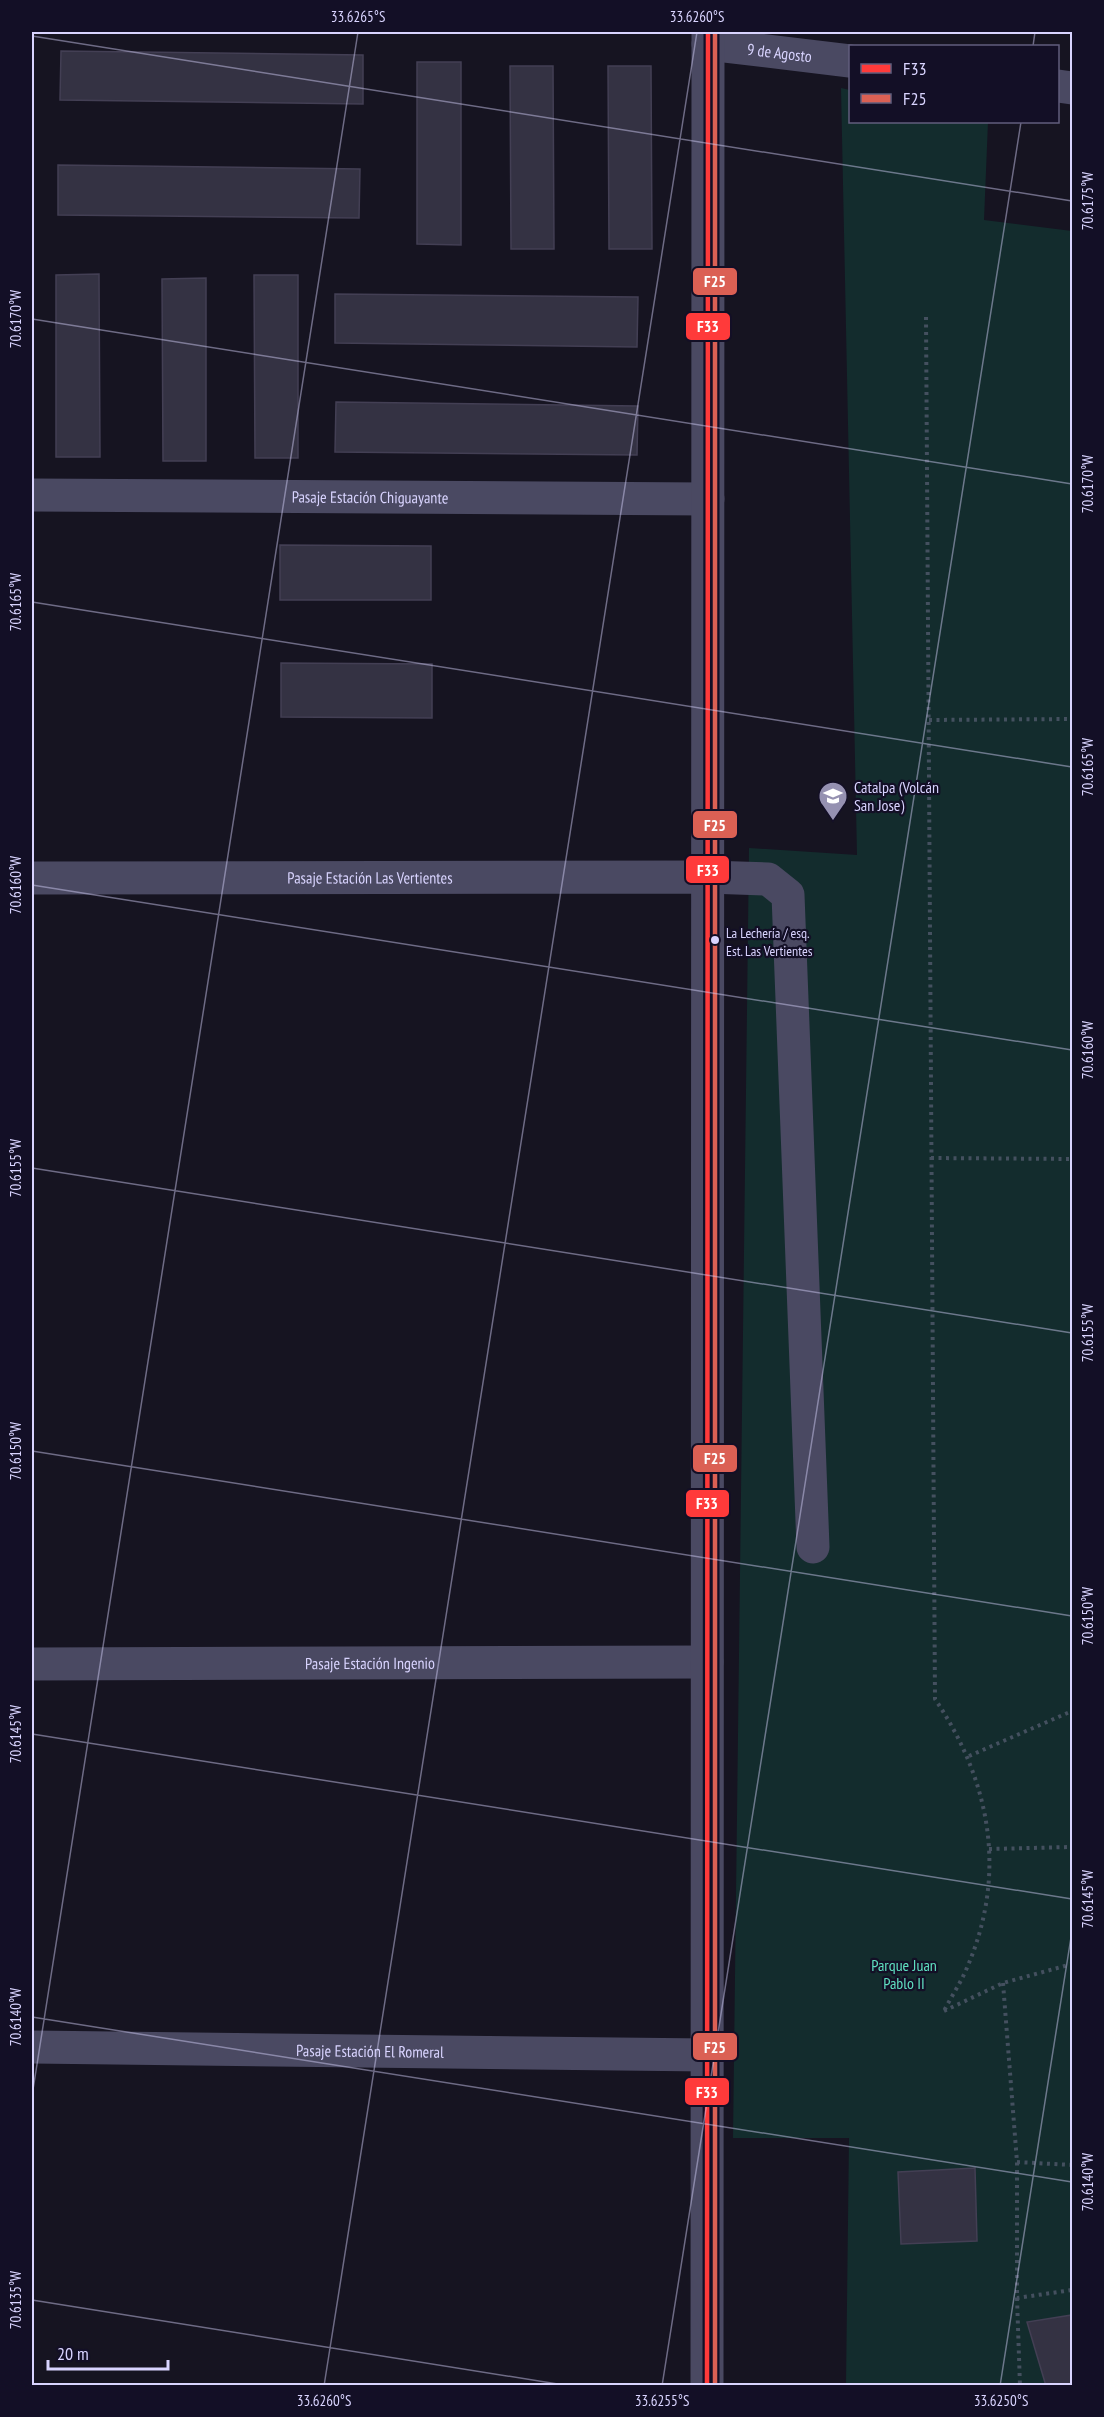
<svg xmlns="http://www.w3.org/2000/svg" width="1104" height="2417" font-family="'PT Sans Narrow',sans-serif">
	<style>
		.green { fill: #132c2d }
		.building { fill: #343243; stroke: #433f54; stroke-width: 1.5 }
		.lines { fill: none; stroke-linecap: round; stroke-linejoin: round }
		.path { stroke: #44505f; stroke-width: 4; stroke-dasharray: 3 4.5; stroke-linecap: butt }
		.minor { stroke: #4a4962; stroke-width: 33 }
		.bus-1-casing { stroke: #130f26; stroke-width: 9 }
		.bus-2-casing { stroke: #130f26; stroke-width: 9 }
		.bus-1 { stroke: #ff3a3a; stroke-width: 4.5 }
		.bus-2 { stroke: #db6054; stroke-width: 4.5 }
		.ticks { fill: none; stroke: #d9d4ff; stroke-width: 1.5; stroke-opacity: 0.45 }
		.bus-dot { fill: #d9d4ff; stroke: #130f26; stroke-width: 2 }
		.labels { text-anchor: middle; stroke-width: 4.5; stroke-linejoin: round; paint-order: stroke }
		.bus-label { font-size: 14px; fill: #d9d4ff; stroke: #130f26; text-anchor: start }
		.street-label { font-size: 16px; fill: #d9d4ff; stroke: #130f26 }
		.poi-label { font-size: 16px; fill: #d9d4ff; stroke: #130f26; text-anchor: start }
		.park-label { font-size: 16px; fill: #5fe0c0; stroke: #130f26 }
		.line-badge { stroke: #130f26; stroke-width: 2 }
		.badge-label { font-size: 16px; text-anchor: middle; font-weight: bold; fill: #fff }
		.neatline { fill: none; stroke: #d9d4ff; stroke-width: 2 }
		.ticks-label { font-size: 15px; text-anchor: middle; fill: #d9d4ff }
	</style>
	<rect width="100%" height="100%" fill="#161421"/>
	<path class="green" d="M 841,88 L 850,90 L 850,122 L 988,122 L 984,220 L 1072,231 L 1072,2385 L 846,2385 L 849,2138 L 733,2138 L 749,848 L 857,855 Z"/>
	<g class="building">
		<path d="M 61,51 L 363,55 L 363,104 L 60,100 Z"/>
		<path d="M 417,62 L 461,62 L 461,245 L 417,244 Z"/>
		<path d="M 510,66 L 553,66 L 554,249 L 511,249 Z"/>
		<path d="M 608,66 L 651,66 L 652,249 L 609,249 Z"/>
		<path d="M 58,165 L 360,169 L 359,218 L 58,215 Z"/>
		<path d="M 99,274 L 100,457 L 56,457 L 56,275 Z"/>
		<path d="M 254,275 L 298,275 L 298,458 L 255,458 Z"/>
		<path d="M 206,278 L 206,461 L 163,461 L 162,279 Z"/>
		<path d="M 335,294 L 638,297 L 637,347 L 335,343 Z"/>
		<path d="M 336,402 L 638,406 L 637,455 L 335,452 Z"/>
		<path d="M 280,545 L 431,546 L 431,600 L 280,600 Z"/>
		<path d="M 281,663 L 432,664 L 432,718 L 281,717 Z"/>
		<path d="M 975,2168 L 977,2241 L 901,2244 L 898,2172 Z"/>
		<path d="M 1072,2315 L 1072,2386 L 1046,2386 L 1027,2322 Z"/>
	</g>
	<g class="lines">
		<g class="path">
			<path d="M 926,317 L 935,1699 C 991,1782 1008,1875 966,1970 C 960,1984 951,1997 944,2011"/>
			<path d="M 929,720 L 1072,719"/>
			<path d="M 931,1158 L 1072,1159"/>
			<path d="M 969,1756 L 1072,1711"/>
			<path d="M 989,1849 L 1072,1847"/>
			<path d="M 1003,1983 L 1017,2162 L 1017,2298 L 1072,2290"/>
			<path d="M 944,2011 L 1003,1983 L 1072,1964"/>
			<path d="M 1017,2162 L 1072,2165"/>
			<path d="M 1017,2298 L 1020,2386"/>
		</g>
		<g class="minor">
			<path id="s1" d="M 708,44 L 850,61"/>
			<path d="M 1058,86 L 1072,88"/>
			<path id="s2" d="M 32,495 L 708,499"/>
			<path id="s3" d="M 32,878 L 708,877 L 768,879 L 788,895 L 813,1547"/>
			<path id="s4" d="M 32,1664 L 707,1662"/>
			<path id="s5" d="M 32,2047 L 707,2055"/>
			<path d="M 707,2386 L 708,32"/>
		</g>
		<g class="bus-1-casing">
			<path id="bus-1" d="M 707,2386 L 708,32"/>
		</g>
		<g class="bus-2-casing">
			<path id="bus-2" d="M 715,2386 L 715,32"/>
		</g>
		<use href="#bus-1" class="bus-1"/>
		<use href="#bus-2" class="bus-2"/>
	</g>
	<path class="ticks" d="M 32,36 L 1072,201M 1033,46 L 1035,32M 32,319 L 1072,484M 32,602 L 1072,767M 32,885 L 1072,1050M 32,1168 L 1072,1333M 32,1451 L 1072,1616M 32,1734 L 1072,1899M 32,2017 L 1072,2182M 32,2096 L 358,32M 32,2300 L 570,2386M 324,2386 L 697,32M 662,2386 L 1021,122M 1000,2386 L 1072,1931"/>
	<defs>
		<g id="school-pin" transform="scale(1.5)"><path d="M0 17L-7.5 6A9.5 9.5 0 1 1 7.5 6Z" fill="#9591b1" stroke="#130f26"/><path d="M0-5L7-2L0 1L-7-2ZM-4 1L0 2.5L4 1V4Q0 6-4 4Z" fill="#fff"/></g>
	</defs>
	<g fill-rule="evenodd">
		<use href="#school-pin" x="833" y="796"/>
	</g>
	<circle class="bus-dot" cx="715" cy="940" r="5"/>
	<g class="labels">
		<g class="bus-label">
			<text x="726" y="938">La Lechería / esq.<tspan x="726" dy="18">Est. Las Vertientes</tspan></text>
		</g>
		<g class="street-label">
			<text dy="6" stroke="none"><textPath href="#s1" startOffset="72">9 de Agosto</textPath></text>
			<text dy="6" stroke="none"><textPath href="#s2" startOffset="338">Pasaje Estación Chiguayante</textPath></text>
			<text dy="6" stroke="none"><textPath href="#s3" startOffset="338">Pasaje Estación Las Vertientes</textPath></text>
			<text dy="6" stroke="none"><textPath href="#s4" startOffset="338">Pasaje Estación Ingenio</textPath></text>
			<text dy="6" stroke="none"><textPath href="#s5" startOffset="338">Pasaje Estación El Romeral</textPath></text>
		</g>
		<g class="poi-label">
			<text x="854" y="793">Catalpa (Volcán<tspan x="854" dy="18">San Jose)</tspan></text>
		</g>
		<g class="park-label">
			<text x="904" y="1971">Parque Juan<tspan x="904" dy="18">Pablo II</tspan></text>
		</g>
	</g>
	<g class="line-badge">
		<rect x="692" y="267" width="46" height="29" rx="6" fill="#db6054"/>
		<rect x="685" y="312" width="46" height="29" rx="6" fill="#ff3a3a"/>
		<rect x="692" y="810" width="46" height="29" rx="6" fill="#db6054"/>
		<rect x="685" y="855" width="45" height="29" rx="6" fill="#ff3a3a"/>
		<rect x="692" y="1444" width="46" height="29" rx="6" fill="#db6054"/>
		<rect x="685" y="1489" width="45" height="29" rx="6" fill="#ff3a3a"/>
		<rect x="692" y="2032" width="46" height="29" rx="6" fill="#db6054"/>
		<rect x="684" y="2077" width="46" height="29" rx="6" fill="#ff3a3a"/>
	</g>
	<g class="badge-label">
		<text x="715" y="287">F25</text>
		<text x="708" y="332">F33</text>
		<text x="715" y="831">F25</text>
		<text x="708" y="876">F33</text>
		<text x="715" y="1464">F25</text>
		<text x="707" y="1509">F33</text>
		<text x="715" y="2053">F25</text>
		<text x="707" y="2098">F33</text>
	</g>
	<rect width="1104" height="2417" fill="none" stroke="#130f26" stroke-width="66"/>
	<rect x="849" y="45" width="210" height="78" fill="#130f26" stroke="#625e7d" stroke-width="1.5"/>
	<rect x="861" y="64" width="30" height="9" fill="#ff3a3a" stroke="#625e7d" stroke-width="1.5"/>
	<text x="903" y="75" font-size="18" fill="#d9d4ff">F33</text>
	<rect x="861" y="94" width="30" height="9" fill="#db6054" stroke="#625e7d" stroke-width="1.5"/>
	<text x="903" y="105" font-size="18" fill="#d9d4ff">F25</text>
	<path d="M48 2360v9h120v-9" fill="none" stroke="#d9d4ff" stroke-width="3"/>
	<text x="57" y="2360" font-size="18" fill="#d9d4ff" stroke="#130f26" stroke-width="4.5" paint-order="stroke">20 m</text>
	<rect x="33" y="33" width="1038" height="2351" class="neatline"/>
	<g class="ticks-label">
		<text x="358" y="22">33.6265°S</text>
		<text x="697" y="22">33.6260°S</text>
		<text transform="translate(1088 201) rotate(-90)" y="5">70.6175°W</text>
		<text transform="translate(16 319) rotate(-90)" y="5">70.6170°W</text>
		<text transform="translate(1088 484) rotate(-90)" y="5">70.6170°W</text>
		<text transform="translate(16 602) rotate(-90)" y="5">70.6165°W</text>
		<text transform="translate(1088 767) rotate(-90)" y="5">70.6165°W</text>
		<text transform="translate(16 885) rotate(-90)" y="5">70.6160°W</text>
		<text transform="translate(1088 1050) rotate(-90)" y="5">70.6160°W</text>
		<text transform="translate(16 1168) rotate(-90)" y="5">70.6155°W</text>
		<text transform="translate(1088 1333) rotate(-90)" y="5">70.6155°W</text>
		<text transform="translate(16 1451) rotate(-90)" y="5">70.6150°W</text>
		<text transform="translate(1088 1616) rotate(-90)" y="5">70.6150°W</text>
		<text transform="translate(16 1734) rotate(-90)" y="5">70.6145°W</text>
		<text transform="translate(1088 1899) rotate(-90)" y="5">70.6145°W</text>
		<text transform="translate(16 2017) rotate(-90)" y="5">70.6140°W</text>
		<text transform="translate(1088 2182) rotate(-90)" y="5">70.6140°W</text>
		<text transform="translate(16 2300) rotate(-90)" y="5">70.6135°W</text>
		<text x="324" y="2406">33.6260°S</text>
		<text x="662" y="2406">33.6255°S</text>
		<text x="1001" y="2406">33.6250°S</text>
	</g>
</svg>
